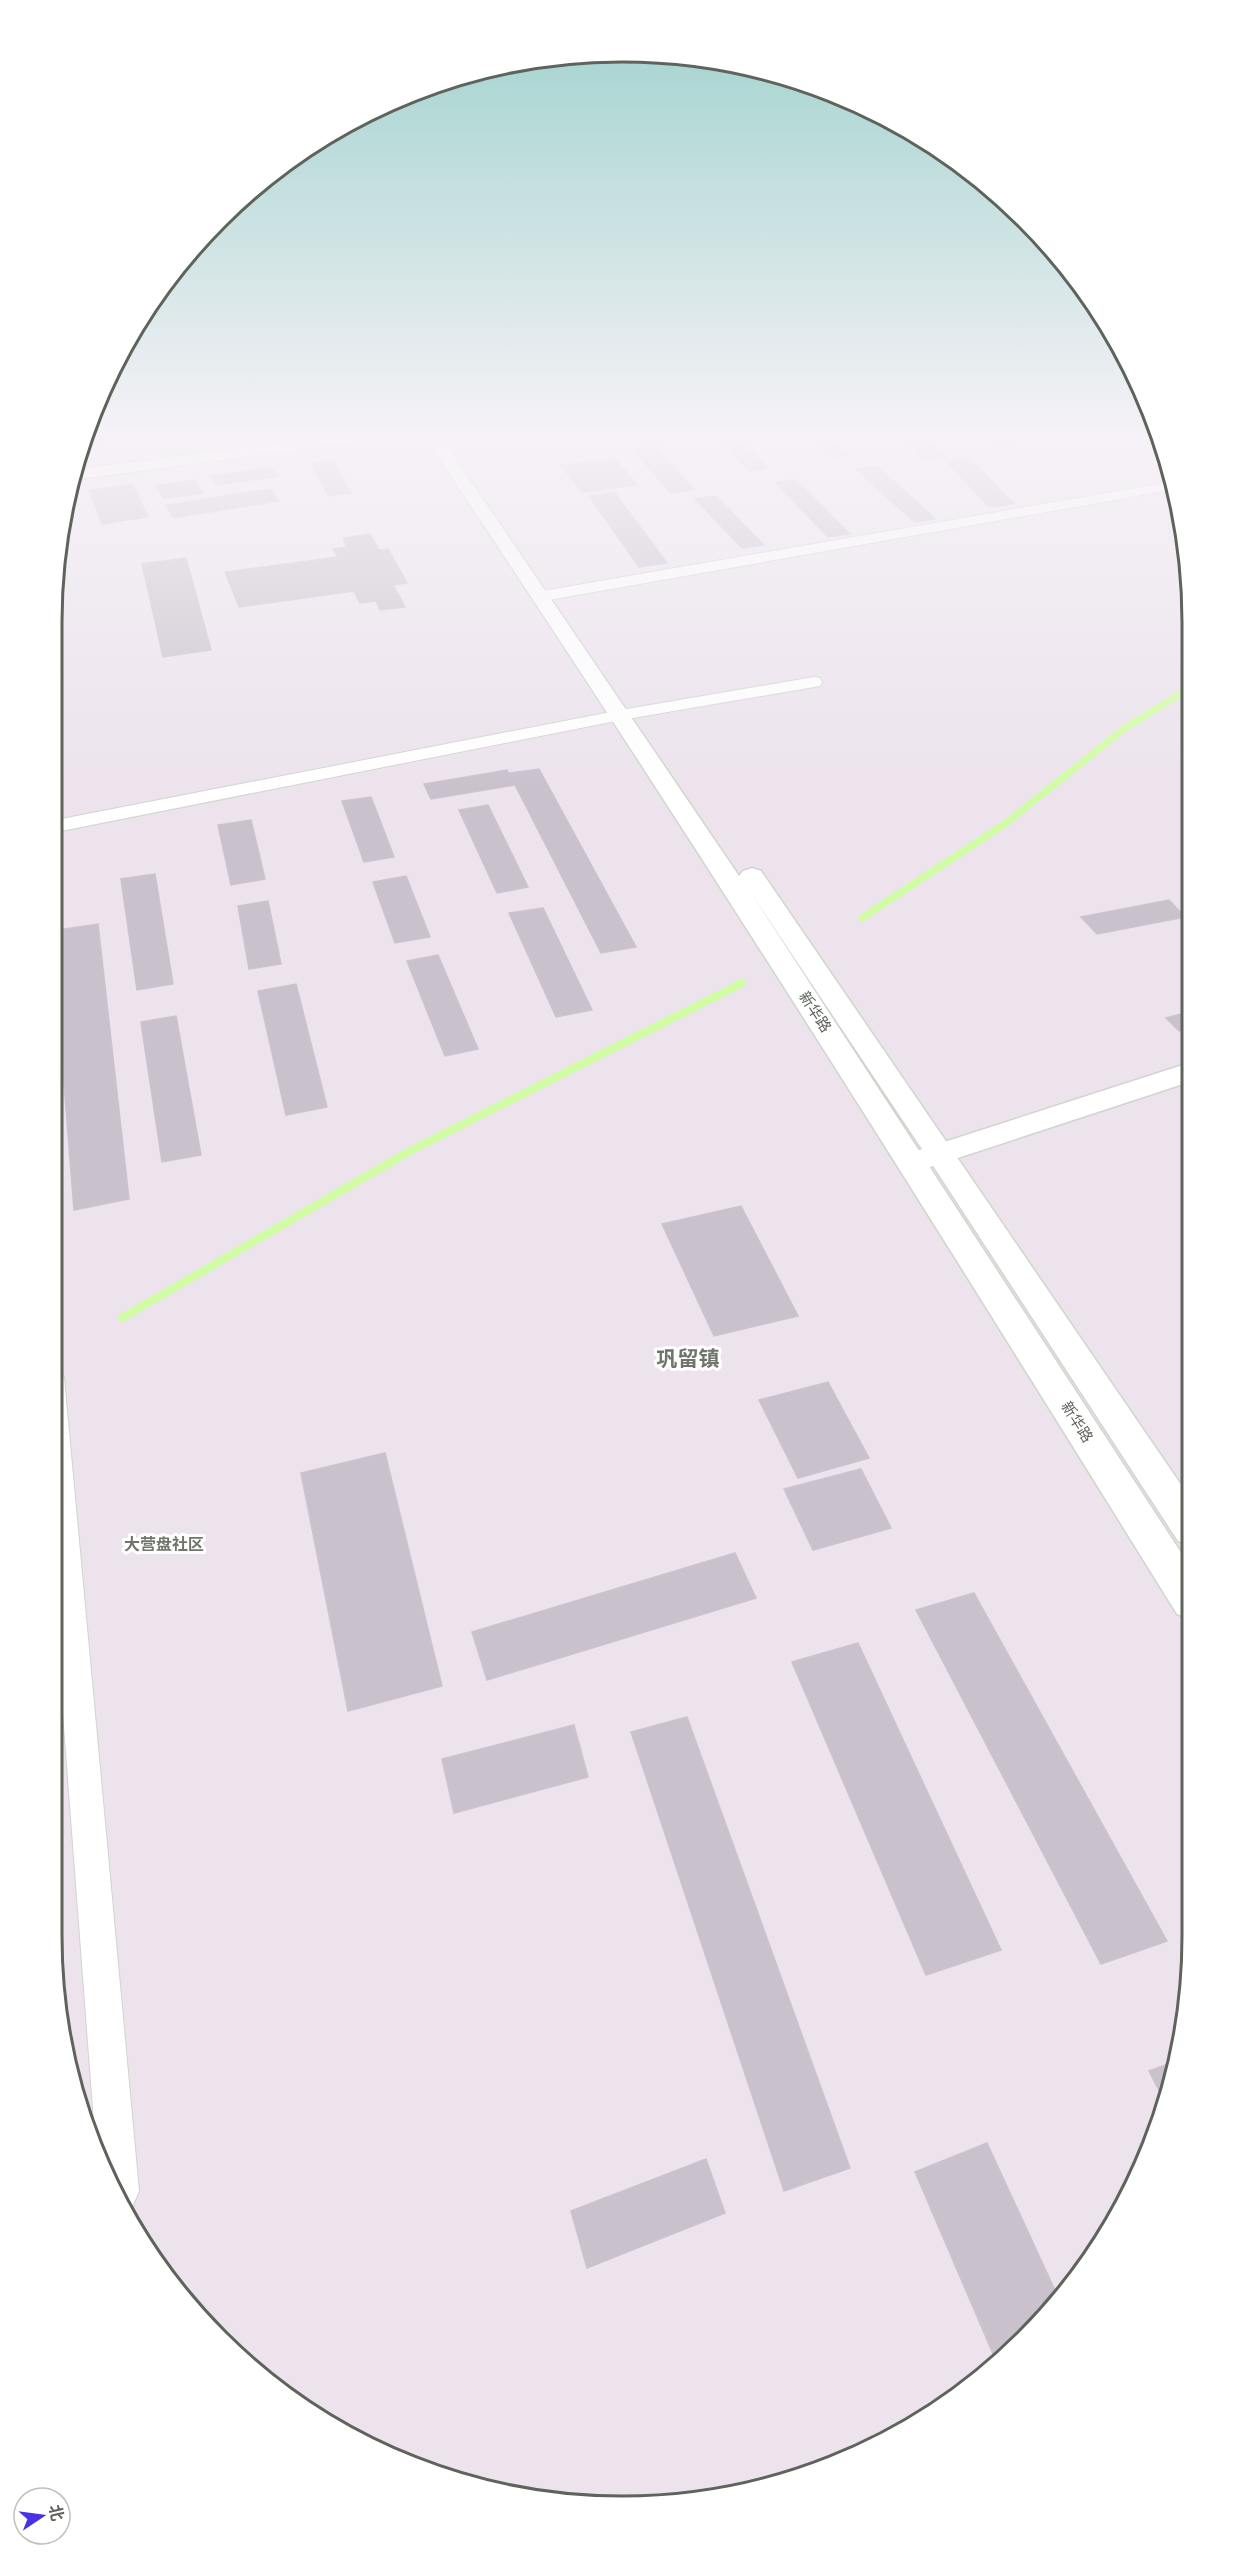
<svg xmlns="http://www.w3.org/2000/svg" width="1243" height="2558" font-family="Lato,'Noto Sans SC',sans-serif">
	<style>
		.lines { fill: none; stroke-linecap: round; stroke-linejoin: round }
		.stream-far1 { stroke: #d0fda3; stroke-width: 7 }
		.stream { stroke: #d0fda3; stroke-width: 8 }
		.building { fill: #c9c1cb; stroke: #cec1d2; stroke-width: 1.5 }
		.minor-casing { stroke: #d0d5ce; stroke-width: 2 }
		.tertiary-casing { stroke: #d0d5ce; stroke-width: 3 }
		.secondary-casing { stroke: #d0d6cd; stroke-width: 3 }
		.minor { fill: #fff; fill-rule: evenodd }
		.tertiary { fill: #fff; fill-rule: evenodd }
		.secondary { fill: #fff; fill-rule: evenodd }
		.labels { text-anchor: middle; stroke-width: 6; stroke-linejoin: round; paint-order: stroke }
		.street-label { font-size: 15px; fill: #5e635b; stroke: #fff }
		.neighbourhood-label { font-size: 16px; font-weight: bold; fill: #70756c; stroke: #fff }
		.district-label { font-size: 21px; font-weight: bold; fill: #70756c; stroke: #fff }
		.rim { fill: none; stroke: #5e635b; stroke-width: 3 }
	</style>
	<rect width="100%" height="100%" fill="#ece3ed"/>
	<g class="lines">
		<g class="stream-far1">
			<path d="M 862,918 L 1006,823 L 1125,728 L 1188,689"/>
			<path d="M 739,984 L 742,983"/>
		</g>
		<path class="stream" d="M 122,1318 L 408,1152 L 742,983"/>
	</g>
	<g class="building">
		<path d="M 109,430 L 174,430 L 176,433 L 82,445 L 85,433 Z"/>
		<path d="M 632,430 L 654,430 L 667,442 L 647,445 Z"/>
		<path d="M 722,430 L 742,430 L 745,433 L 727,435 Z"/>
		<path d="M 801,430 L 822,430 L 850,455 L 831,457 Z"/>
		<path d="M 892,430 L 916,430 L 946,456 L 924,459 Z"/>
		<path d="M 973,430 L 998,430 L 1014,442 L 993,445 Z"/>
		<path d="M 1058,430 L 1081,430 L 1087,434 L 1067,436 Z"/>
		<path d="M 737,437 L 768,468 L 749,471 L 718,439 Z"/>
		<path d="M 656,447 L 694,490 L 670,493 L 633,450 Z"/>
		<path d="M 614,458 L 637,485 L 582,492 L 561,465 Z"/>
		<path d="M 969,458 L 1014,504 L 989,507 L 945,460 Z"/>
		<path d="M 333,460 L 351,493 L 328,496 L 312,463 Z"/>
		<path d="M 877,466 L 936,519 L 914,522 L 856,469 Z"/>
		<path d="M 273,467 L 279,476 L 217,485 L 211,476 Z"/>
		<path d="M 195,480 L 203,493 L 164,499 L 156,486 Z"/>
		<path d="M 796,480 L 850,534 L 828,537 L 775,482 Z"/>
		<path d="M 133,484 L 148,517 L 102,524 L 89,490 Z"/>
		<path d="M 270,489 L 279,501 L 173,518 L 166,505 Z"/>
		<path d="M 615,493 L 667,563 L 639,567 L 589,496 Z"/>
		<path d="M 716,496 L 764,545 L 742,548 L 695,499 Z"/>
		<path d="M 370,534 L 379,550 L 388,549 L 407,583 L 393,585 L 405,607 L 380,610 L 376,601 L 360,603 L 354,591 L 239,607 L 225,572 L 338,557 L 333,549 L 347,547 L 343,538 Z"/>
		<path d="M 186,558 L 211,650 L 163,657 L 142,564 Z"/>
		<path d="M 539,769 L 636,947 L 601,953 L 509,773 Z"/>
		<path d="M 507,770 L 515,785 L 431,799 L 424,784 Z"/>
		<path d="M 371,797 L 394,857 L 364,862 L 342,801 Z"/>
		<path d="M 488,805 L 528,887 L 497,893 L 459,810 Z"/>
		<path d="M 251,820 L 265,879 L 231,885 L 218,825 Z"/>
		<path d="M 155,874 L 173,984 L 137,990 L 121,879 Z"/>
		<path d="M 406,876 L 430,937 L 395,943 L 373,882 Z"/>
		<path d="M 1169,900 L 1185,917 L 1097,934 L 1081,917 Z"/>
		<path d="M 268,901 L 281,964 L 249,969 L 238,906 Z"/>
		<path d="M 543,908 L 592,1010 L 556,1017 L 509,913 Z"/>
		<path d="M 98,924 L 129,1199 L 74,1210 L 52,931 Z"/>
		<path d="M 438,955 L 478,1049 L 445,1056 L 407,961 Z"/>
		<path d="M 296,984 L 327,1107 L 286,1115 L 258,991 Z"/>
		<path d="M 1189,1012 L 1189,1028 L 1179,1031 L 1166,1018 Z"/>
		<path d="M 176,1016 L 201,1155 L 162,1162 L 141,1022 Z"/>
		<path d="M 741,1206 L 798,1316 L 714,1336 L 662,1224 Z"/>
		<path d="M 828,1382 L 869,1458 L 798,1478 L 759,1400 Z"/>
		<path d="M 385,1453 L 442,1686 L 348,1711 L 301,1473 Z"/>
		<path d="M 861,1469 L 891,1528 L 813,1550 L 784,1489 Z"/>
		<path d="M 735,1553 L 756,1598 L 487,1680 L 472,1632 Z"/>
		<path d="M 974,1593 L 1167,1941 L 1101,1964 L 916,1610 Z"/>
		<path d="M 858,1643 L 1001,1950 L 926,1975 L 792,1662 Z"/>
		<path d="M 687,1717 L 850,2168 L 784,2191 L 631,1732 Z"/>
		<path d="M 574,1725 L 588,1777 L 454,1813 L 442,1759 Z"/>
		<path d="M 1177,2061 L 1165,2102 L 1149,2071 Z"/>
		<path d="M 987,2143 L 1059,2299 L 1050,2313 L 997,2363 L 915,2172 Z"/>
		<path d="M 706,2159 L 725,2213 L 587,2268 L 571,2211 Z"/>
	</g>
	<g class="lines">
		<g class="minor-casing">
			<g id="minor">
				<path d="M 1170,482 L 1171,490 L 543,601 L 535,596 L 543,591 Z"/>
				<path d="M 814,677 L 820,678 L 822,682 L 820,686 L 621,720 L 51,833 L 51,821 L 621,710 Z"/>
				<path d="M 51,1368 L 61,1371 L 64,1378 L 139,2191 L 133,2205 L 128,2207 L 96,2148 L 51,1555 Z"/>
			</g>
		</g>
		<g class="tertiary-casing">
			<g id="tertiary">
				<path d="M 375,430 L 419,430 L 411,435 L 71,480 L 74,470 Z"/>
				<path d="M 1189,1063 L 1189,1082 L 912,1173 L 901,1170 L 897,1163 L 901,1156 Z"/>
			</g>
		</g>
		<g class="secondary-casing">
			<path id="secondary" d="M 420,430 L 436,430 L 739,876 L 743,871 L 752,868 L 761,871 L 1190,1498 L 1191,1546 L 1178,1541 L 930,1161 L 747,887 L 1191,1568 L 1191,1619 L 1177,1614 C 930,1216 682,819 420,430 Z"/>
		</g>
		<use href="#minor" class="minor"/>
		<use href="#tertiary" class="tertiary"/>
		<use href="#secondary" class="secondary"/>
	</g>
	<linearGradient id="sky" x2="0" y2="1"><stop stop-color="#9ed1cc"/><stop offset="0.55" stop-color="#f6f2f7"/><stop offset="1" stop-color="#f6f2f7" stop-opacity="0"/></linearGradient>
	<rect width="1243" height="788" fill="url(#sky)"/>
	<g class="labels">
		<g class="street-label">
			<text transform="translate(815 1012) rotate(57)" y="5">新华路</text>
			<text transform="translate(1077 1422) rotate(58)" y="5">新华路</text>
		</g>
		<g class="neighbourhood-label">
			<text x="164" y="1550">大营盘社区</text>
		</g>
		<g class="district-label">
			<text x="688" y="1366">巩留镇</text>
		</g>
	</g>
	<path d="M0 0H1243V2558H0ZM622 62H622A560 560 0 0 1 1182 622V1936A560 560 0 0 1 622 2496H622A560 560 0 0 1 62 1936V622A560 560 0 0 1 622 62Z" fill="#fff" fill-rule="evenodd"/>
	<path class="rim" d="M622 62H622A560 560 0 0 1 1182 622V1936A560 560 0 0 1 622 2496H622A560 560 0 0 1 62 1936V622A560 560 0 0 1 622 62Z"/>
	<g transform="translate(42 2516) rotate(77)"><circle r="28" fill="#ffffff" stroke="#bfc1bd" stroke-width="1.5"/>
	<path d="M0-4.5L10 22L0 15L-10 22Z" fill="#4b31e5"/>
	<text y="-9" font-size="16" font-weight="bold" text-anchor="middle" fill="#5e635b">北</text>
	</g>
</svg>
